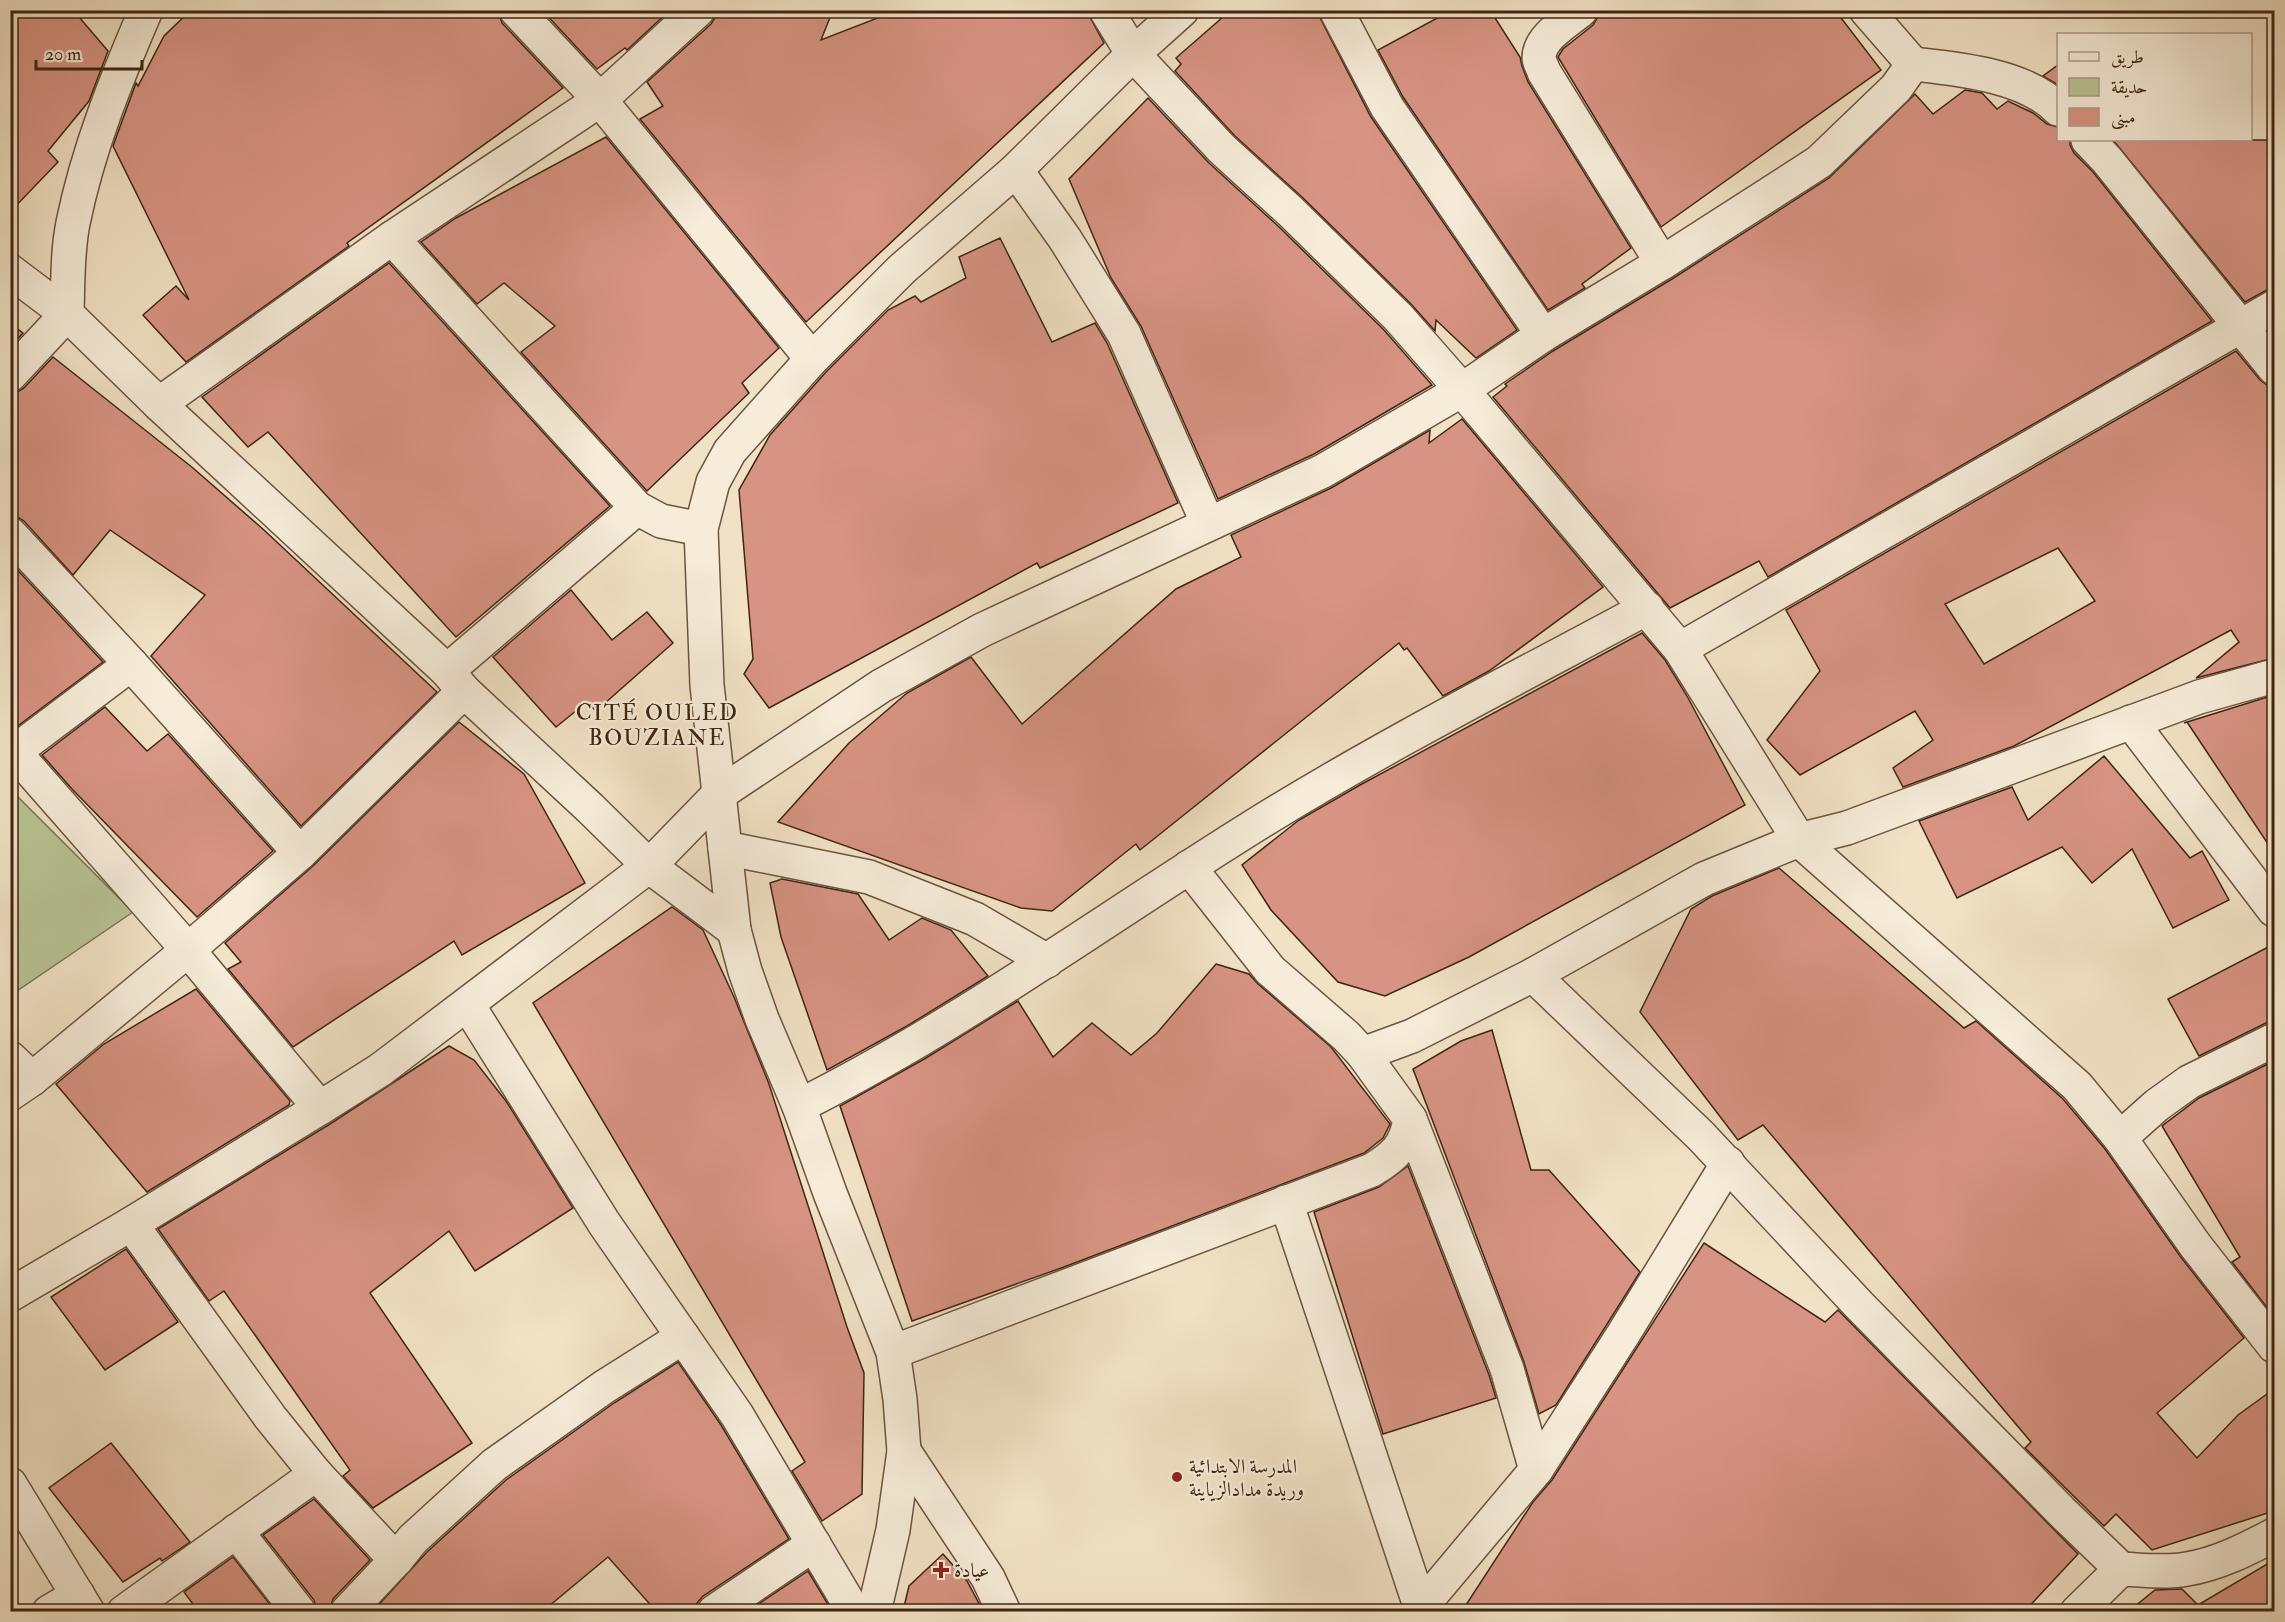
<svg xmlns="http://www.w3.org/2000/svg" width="2285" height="1622" font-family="'IM FELL Double Pica',Amiri,serif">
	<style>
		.green { fill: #b8c496; stroke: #7c7454; stroke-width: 1.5 }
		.building { fill: #d79383; stroke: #3f2512; stroke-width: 1.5; fill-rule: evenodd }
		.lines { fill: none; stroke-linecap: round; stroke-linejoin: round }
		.minor-casing { stroke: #6c543f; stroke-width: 36 }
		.minor { stroke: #f6ecd9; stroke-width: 33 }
		.poi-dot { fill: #8f2418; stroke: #f6ecd9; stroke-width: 2 }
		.labels { text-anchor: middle; stroke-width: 4.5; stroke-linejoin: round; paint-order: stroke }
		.poi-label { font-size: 20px; fill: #3f2512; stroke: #f6ecd9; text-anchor: start }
		.quarter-label { font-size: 22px; letter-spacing: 1.5px; fill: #3f2512; stroke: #f6ecd9 }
	</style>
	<rect width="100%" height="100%" fill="#f1e2c5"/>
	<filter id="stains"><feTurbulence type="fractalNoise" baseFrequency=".00333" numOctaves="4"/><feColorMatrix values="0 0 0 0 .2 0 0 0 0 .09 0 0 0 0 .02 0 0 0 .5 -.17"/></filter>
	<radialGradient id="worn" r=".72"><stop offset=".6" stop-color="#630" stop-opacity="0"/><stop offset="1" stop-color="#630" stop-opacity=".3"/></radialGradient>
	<path class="green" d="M 10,789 L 133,912 L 11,995 L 10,995 Z"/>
	<g class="building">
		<path d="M 10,10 L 73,10 L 108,51 L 89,101 L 48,151 L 58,162 L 10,212 Z"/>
		<path d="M 191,10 L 498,10 L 502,23 L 563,88 L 347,243 L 349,246 L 186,362 L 143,315 L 176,286 L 189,300 L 113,146 L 136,83 L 138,86 L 164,36 Z"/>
		<path d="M 542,10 L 670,10 L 627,50 L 625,48 L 597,69 Z"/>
		<path d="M 716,10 L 833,10 L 821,40 L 898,10 L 1086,10 L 1104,43 L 806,322 L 640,119 L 663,106 L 647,82 L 711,24 L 716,16 Z"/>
		<path d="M 1231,10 L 1316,10 L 1371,117 L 1517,330 L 1476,358 L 1436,320 L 1435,331 L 1411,304 L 1303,198 L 1235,136 L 1175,71 L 1181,64 L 1176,58 Z"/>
		<path d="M 1452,10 L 1490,10 L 1520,57 L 1522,66 L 1528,82 L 1631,248 L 1582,284 L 1585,288 L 1548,310 L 1403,97 L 1378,50 Z"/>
		<path d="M 1605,10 L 1835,10 L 1881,70 L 1661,227 L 1558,57 L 1563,49 L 1593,25 L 1599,15 Z"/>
		<path d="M 2058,65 L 2058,85 L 2043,76 Z"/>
		<path d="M 1965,90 L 1982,93 L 1997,109 L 2008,101 L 2033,113 L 2047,124 L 2058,127 L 2058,140 L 2070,140 L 2070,145 L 2074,153 L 2093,172 L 2212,321 L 1768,577 L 1759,561 L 1670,608 L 1493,397 L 1507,386 L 1505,384 L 1553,351 L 1672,279 L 1829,178 L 1915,94 L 1933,114 Z"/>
		<path d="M 1148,98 L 1209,163 L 1277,225 L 1384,330 L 1432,385 L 1314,454 L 1218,499 L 1141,326 L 1111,278 L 1069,179 Z"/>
		<path d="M 606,137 L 779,348 L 742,383 L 749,393 L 647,491 L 521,352 L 555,326 L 504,283 L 477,304 L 421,242 L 456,218 Z"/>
		<path d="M 2113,140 L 2274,140 L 2274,288 L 2265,291 L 2245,302 Z"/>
		<path d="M 1000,238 L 1052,342 L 1095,323 L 1107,343 L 1178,503 L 1040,568 L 1037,563 L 769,708 L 744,674 L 753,659 L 739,490 L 770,435 L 826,372 L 888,310 L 915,296 L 921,302 L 966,278 L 959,257 Z"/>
		<path d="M 389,263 L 610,506 L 456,637 L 268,432 L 248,447 L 202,397 Z"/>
		<path d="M 10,323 L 23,333 L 10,347 Z"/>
		<path d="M 2236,351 L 2260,380 L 2267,385 L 2274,386 L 2274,658 L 2196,678 L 2239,642 L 2231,630 L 2014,746 L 1903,787 L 1893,768 L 1933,740 L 1915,711 L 1800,775 L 1767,740 L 1820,671 L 1786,610 ZM 2058,548 L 2095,601 L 1984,664 L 1945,604 Z"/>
		<path d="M 53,357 L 193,468 L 264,530 L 437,692 L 301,826 L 151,656 L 205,595 L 110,530 L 73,575 L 24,521 L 16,516 L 10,516 L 10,393 L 16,393 L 24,388 Z"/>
		<path d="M 1462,419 L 1603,587 L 1489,671 L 1443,696 L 1407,648 L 1404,650 L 1399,643 L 1140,850 L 1136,844 L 1052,911 L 1021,908 L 778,822 L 849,743 L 907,693 L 971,657 L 1022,724 L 1176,589 L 1241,557 L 1231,535 L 1331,488 L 1430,430 L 1429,443 Z"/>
		<path d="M 10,562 L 103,662 L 15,728 L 10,724 Z"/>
		<path d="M 571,590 L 612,640 L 647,612 L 673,643 L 596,711 L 587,702 L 556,727 L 493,657 Z"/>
		<path d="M 1642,633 L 1665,660 L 1687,696 L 1745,805 L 1469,957 L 1385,996 L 1338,982 L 1271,910 L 1242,865 L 1299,820 L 1360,785 Z"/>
		<path d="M 2274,695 L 2274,853 L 2187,722 L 2184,723 Z"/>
		<path d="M 105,707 L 147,751 L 168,734 L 273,851 L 197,917 L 72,789 L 42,755 Z"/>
		<path d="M 459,722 L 524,774 L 585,883 L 462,955 L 454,941 L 293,1047 L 228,969 L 241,962 L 225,943 L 313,866 Z"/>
		<path d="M 2104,756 L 2190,858 L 2202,851 L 2229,900 L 2173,928 L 2132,849 L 2092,883 L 2062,847 L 1957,898 L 1919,821 L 2012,787 L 2028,820 Z"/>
		<path d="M 1779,868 L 1964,1028 L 1976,1021 L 2063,1099 L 2105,1149 L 2180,1256 L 2244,1338 L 2157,1413 L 2197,1458 L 2238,1415 L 2274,1389 L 2274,1511 L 2152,1550 L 2116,1514 L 2104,1526 L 2025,1448 L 2031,1442 L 1763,1125 L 1738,1140 L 1640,1012 L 1691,909 L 1712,896 Z"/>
		<path d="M 782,879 L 858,894 L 889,940 L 922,918 L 951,930 L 988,976 L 907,1026 L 827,1070 L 781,937 L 770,883 Z"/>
		<path d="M 672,907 L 703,930 L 734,997 L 769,1084 L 847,1327 L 864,1373 L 862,1494 L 822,1521 L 792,1471 L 805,1462 L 533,1003 Z"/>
		<path d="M 2274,944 L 2274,1021 L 2266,1023 L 2199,1056 L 2168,999 Z"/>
		<path d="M 1216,964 L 1249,974 L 1258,984 L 1331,1047 L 1390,1124 L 1383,1138 L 1364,1153 L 1064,1267 L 912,1321 L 840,1106 L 926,1058 L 1018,1001 L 1053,1057 L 1092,1023 L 1131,1055 L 1157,1033 Z"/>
		<path d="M 196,989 L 290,1101 L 289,1105 L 147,1192 L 56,1084 L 104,1044 Z"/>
		<path d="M 1492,1030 L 1531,1170 L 1549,1170 L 1640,1272 L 1556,1405 L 1539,1414 L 1524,1362 L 1413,1069 L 1461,1041 Z"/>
		<path d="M 449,1046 L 474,1060 L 506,1101 L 573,1208 L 475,1271 L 449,1231 L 370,1293 L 472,1443 L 373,1508 L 343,1476 L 350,1470 L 224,1291 L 209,1301 L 158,1229 L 330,1124 Z"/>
		<path d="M 2274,1061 L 2274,1312 L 2272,1314 L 2232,1262 L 2240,1257 L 2162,1126 L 2199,1098 Z"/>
		<path d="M 1408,1166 L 1489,1375 L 1496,1398 L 1383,1434 L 1314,1212 L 1379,1187 Z"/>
		<path d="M 1704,1243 L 1825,1322 L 1838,1310 L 2078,1554 L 2025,1611 L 1462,1611 L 1533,1502 L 1552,1480 Z"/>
		<path d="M 126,1249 L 178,1322 L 105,1370 L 51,1297 Z"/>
		<path d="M 678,1362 L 721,1425 L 789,1539 L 703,1596 L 697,1603 L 696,1611 L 656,1611 L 608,1557 L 543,1611 L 373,1611 L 427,1552 L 506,1480 L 614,1403 Z"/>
		<path d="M 111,1443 L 190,1542 L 162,1561 L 160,1558 L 123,1582 L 49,1488 Z"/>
		<path d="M 314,1499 L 370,1560 L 333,1599 L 329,1611 L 317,1611 L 314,1600 L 263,1535 Z"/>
		<path d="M 943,1554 L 967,1581 L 983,1611 L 903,1611 L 909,1586 Z"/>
		<path d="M 233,1557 L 275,1611 L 198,1611 L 184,1592 Z"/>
		<path d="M 2274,1560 L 2274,1611 L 2129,1611 L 2155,1590 L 2182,1589 L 2198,1605 Z"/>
		<path d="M 808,1571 L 832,1611 L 748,1611 Z"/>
	</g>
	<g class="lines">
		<g class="minor-casing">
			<g id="minor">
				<path d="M 146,10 C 116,80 88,149 73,223 C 67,253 68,284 67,314 L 159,404 L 447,671 L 464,691 L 590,808 L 649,866 L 734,930"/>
				<path d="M 516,10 L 600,100 L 812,359"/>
				<path d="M 1106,10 L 1133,54 L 1222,149 L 1290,211 L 1398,317 L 1462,390 L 1543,335"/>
				<path d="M 1336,10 L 1387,107 L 1543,335 L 1662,263 L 1819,162 L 1896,88 L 1913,64 L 1866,10"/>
				<path d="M 1581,10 C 1567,22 1539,37 1539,58 C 1539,62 1543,68 1544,72 L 1662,263"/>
				<path d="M 1913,64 C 1958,69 2025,75 2058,109"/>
				<path d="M 2088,140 L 2107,160 L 2274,368"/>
				<path d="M 1016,170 L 1065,239 L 1124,334 L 1208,524"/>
				<path d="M 392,238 L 637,508 L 661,521 L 701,529"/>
				<path d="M 10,271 L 67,314 L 10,375"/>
				<path d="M 159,404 L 392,238 L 600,100 L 698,10"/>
				<path d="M 10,534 L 131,664 L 300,853"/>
				<path d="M 1680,649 L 2274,307"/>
				<path d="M 447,671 L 637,508"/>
				<path d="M 464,691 L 300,853 L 188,950 L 320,1108 L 380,1070 L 649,866 L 719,794 L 881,686 L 982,630 L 1323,471 L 1462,390 L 1680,649 L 1799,840 L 2077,1086 L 2120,1138 L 2195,1245 L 2274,1346"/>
				<path d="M 2131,722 L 2274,910"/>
				<path d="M 10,747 L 188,950 L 32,1079 L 10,1094"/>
				<path d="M 10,755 L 131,664"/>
				<path d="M 725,848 L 869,877 L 975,919 L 1047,961"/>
				<path d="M 1189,867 L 1270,970 L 1346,1036 L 1363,1054"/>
				<path d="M 1533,975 L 1701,1136 L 1859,1305 L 2062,1512 L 2121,1569"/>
				<path d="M 468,1005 L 604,1223 L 737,1415 L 854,1612"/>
				<path d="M 10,1058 L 32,1079"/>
				<path d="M 799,1106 C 959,1026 1103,920 1254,826 C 1381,747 1515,679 1647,608"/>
				<path d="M 1410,1119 L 1507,1369 L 1536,1470"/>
				<path d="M 2120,1138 L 2157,1105 L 2189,1082 L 2274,1040"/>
				<path d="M 1286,1202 L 1422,1612"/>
				<path d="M 131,1224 L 270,1417 L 316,1474 L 396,1560"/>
				<path d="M 10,1295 L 131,1224 L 320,1108"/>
				<path d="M 893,1352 L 1372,1170 C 1395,1156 1406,1146 1410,1119 L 1363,1054 L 1412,1036 L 1533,975 L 1704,879 L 1799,840 L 1847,828 L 2199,697 L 2274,676"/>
				<path d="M 904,1451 L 988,1578 L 1004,1612"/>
				<path d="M 10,1484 L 88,1612"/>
				<path d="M 236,1531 L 299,1612"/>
				<path d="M 1421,1607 L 1536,1470 L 1624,1333 L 1728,1163"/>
				<path d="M 49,1612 L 78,1595"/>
				<path d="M 124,1612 L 316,1474"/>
				<path d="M 347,1612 L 396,1560 L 413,1539 L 494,1465 L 604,1387 L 683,1337"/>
				<path d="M 714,1612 L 814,1544"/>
				<path d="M 874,1612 L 893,1530 L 904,1451 L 900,1399 L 893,1352 L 830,1193 L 799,1106 L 762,1019 L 745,971 L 734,930 L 707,685 L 701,529 L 713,482 L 730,451 L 812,359 L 902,269 L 1016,170 L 1133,54 L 1182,10"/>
				<path d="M 2077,1612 L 2121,1569 C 2143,1570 2166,1573 2187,1569 C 2218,1564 2247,1549 2274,1535"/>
			</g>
		</g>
		<use href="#minor" class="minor"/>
	</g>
	<g class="poi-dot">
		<circle cx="1177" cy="1477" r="6"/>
		<path d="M938 1561h6v6h6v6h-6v6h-6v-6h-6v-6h6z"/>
	</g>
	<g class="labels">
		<g class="poi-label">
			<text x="1189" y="1473">المدرسة الابتدائية<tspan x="1189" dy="23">وريدة مدادالزياينة</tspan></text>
			<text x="954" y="1577">عيادة</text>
		</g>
		<g class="quarter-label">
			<text x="657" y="720">CITÉ OULED<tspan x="657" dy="25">BOUZIANE</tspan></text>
		</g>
	</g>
	<rect width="2285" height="1622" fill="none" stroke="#f1e2c5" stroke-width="36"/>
	<rect x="12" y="12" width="2261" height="1598" fill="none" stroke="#3f2512" stroke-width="3"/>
	<rect x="18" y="18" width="2249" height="1586" fill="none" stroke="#3f2512" stroke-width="1.5"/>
	<rect x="2057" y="33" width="195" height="108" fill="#f6ecd9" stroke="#ad9c89" stroke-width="1.5"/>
	<rect x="2069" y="52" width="30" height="9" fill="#f6ecd9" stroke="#ad9c89" stroke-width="1.5"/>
	<text x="2111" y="63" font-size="18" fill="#3f2512">طريق</text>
	<rect x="2069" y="78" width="30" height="18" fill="#b8c496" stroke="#ad9c89" stroke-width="1.5"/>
	<text x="2111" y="93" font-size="18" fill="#3f2512">حديقة</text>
	<rect x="2069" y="108" width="30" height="18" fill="#d79383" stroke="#ad9c89" stroke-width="1.5"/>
	<text x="2111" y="123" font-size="18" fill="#3f2512">مبنى</text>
	<path d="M36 60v9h106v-9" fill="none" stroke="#3f2512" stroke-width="3"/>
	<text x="45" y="60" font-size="18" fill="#3f2512" stroke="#f6ecd9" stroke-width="4.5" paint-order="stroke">20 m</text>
	<rect width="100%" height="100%" filter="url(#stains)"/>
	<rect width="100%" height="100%" fill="url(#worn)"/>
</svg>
